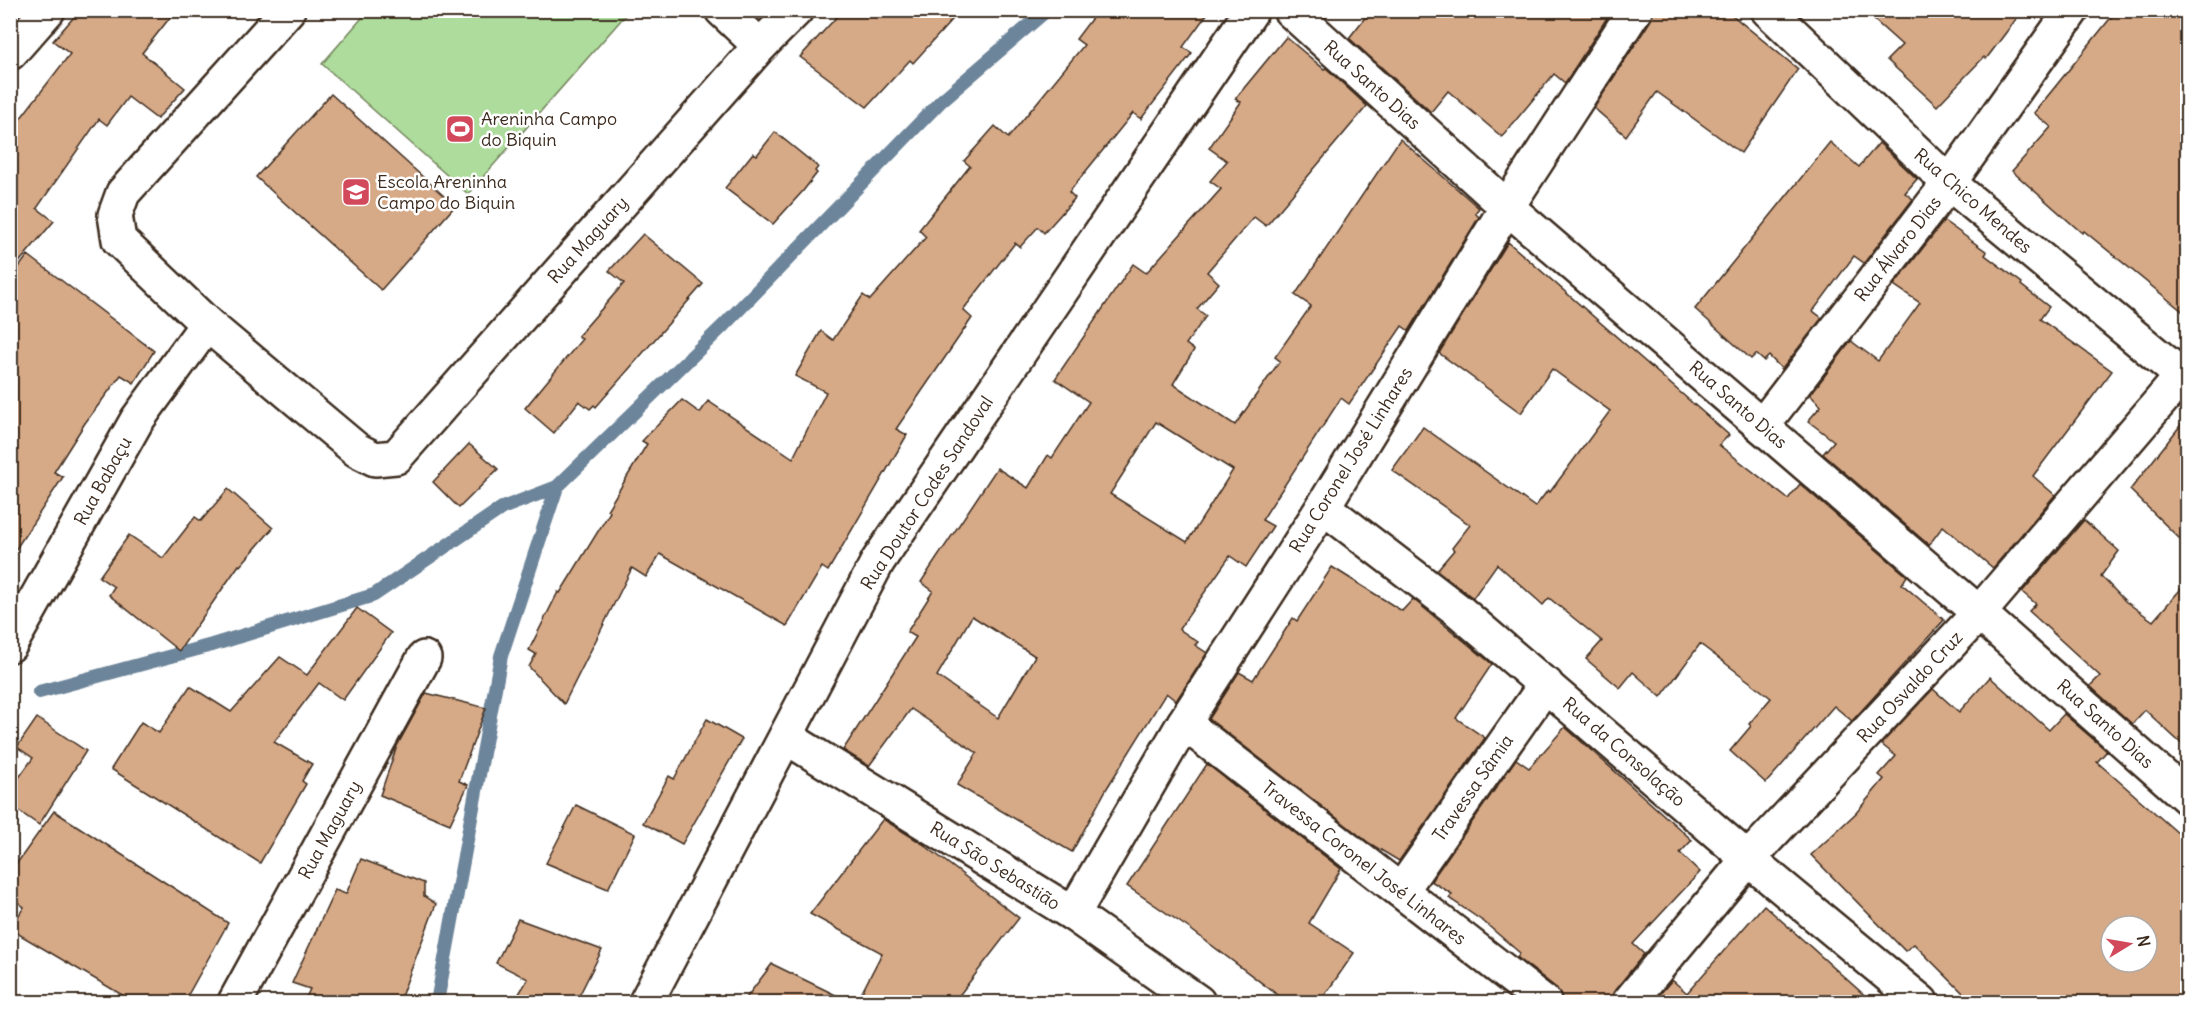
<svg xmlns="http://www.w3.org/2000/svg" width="2198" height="1013" font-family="Delius,sans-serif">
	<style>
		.green { fill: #addc9c; stroke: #74835d; stroke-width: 1.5 }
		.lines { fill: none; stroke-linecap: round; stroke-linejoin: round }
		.stream { stroke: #6d859a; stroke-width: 14 }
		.building { fill: #d6a987; stroke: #3b2a1e; stroke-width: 1.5; fill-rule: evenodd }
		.minor-casing { stroke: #3b2a1e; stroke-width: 38 }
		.minor { stroke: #fff; stroke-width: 33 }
		.labels { text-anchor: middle; stroke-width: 5; stroke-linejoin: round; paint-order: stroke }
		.street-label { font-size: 18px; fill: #3b2a1e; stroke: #fff }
		.poi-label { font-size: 18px; fill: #3b2a1e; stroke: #fff; text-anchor: start }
	</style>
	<rect width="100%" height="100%" fill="#fff"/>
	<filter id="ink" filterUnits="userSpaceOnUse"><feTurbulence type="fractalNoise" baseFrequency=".0167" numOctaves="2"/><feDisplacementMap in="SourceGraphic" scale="12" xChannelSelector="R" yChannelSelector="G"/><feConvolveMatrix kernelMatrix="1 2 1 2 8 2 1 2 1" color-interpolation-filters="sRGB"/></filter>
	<g filter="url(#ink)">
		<path class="green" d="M 368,11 L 368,10 L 629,11 L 468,194 L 322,64 Z"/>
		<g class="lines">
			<g class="stream">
				<path d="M 39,692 L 212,645 L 374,595 L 502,508 L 557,487 L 724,325 L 941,101 L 1047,10"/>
				<path d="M 437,1002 L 501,656 L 557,487"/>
			</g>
		</g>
		<g class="building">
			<path d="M 80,10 L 176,10 L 142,53 L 185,88 L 157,119 L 128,97 L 107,125 L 99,119 L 37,208 L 54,221 L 10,273 L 10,132 L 70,54 L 53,41 Z"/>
			<path d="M 843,10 L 961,10 L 913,63 L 910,60 L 867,107 L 800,57 Z"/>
			<path d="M 1098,10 L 1210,10 L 1183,47 L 1192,53 L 1141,119 L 1133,113 L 1069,192 L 1075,198 L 1061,214 L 1044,233 L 1038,227 L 1020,247 L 1015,243 L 963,310 L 972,318 L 896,429 L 907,435 L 828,571 L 822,567 L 787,626 L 660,554 L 646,577 L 632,568 L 564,704 L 529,667 L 536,654 L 529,650 L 558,592 L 560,593 L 610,512 L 607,510 L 647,444 L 642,441 L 682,400 L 700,413 L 708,401 L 793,458 L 826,392 L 795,376 L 821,331 L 833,340 L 863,295 L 870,300 L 926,237 L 919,230 L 970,166 L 964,161 L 995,126 L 1008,138 L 1084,45 L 1076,39 Z"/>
			<path d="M 1371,10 L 1612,10 L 1565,83 L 1554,74 L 1502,137 L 1448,91 L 1431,112 L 1349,38 Z"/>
			<path d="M 1654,10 L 1726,10 L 1798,69 L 1741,153 L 1657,92 L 1626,136 L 1594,108 L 1651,20 Z"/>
			<path d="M 1863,10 L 2023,10 L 1986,59 L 1984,57 L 1937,106 L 1887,60 L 1902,45 Z"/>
			<path d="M 2117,10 L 2187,10 L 2187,315 L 2084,231 L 2082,233 L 2012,171 L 2051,127 L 2034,113 Z"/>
			<path d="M 1286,37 L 1324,69 L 1326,68 L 1367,106 L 1266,226 L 1254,217 L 1207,272 L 1219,283 L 1197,309 L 1206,316 L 1186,344 L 1194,350 L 1173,384 L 1235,425 L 1280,361 L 1275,357 L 1311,306 L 1295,295 L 1400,139 L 1479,208 L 1475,213 L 1479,217 L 1409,331 L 1402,326 L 1349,404 L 1341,398 L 1262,520 L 1273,526 L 1246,567 L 1230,556 L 1179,629 L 1198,642 L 1195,645 L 1207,653 L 1176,701 L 1166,693 L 1107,788 L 1072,852 L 957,785 L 977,753 L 911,709 L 869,766 L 843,750 L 916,637 L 907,632 L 933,591 L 921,582 L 997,468 L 1028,488 L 1048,455 L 1052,458 L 1089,402 L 1055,379 L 1133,264 L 1146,273 L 1221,189 L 1210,181 L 1227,161 L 1209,148 L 1241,102 L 1235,99 ZM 1156,422 L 1233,470 L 1187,542 L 1110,494 ZM 972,616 L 1035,656 L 998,718 L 937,676 Z"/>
			<path d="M 331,94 L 455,206 L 381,290 L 256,177 Z"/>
			<path d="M 775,132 L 818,167 L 815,171 L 817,173 L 803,191 L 773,224 L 725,188 L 753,153 L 757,155 Z"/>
			<path d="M 1830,142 L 1859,167 L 1879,143 L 1917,179 L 1905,193 L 1913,199 L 1864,263 L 1854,256 L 1813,311 L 1822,318 L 1782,369 L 1769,356 L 1764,361 L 1756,354 L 1751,359 L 1695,309 Z"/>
			<path d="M 1944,221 L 1987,252 L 1985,255 L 2022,283 L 2021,285 L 2049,307 L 2040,319 L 2112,371 L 2033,476 L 2055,495 L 1993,568 L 1943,526 L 1929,545 L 1823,454 L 1834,441 L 1808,421 L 1821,406 L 1810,395 L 1851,341 L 1878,361 L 1920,303 L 1894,285 Z"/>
			<path d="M 643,234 L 703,284 L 596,407 L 594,405 L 590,409 L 579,401 L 554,433 L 525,408 L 582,339 L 578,336 L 624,283 L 609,271 Z"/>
			<path d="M 1508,242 L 1729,435 L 1719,445 L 1788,499 L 1800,484 L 1907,576 L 1902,584 L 1944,620 L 1852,721 L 1834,706 L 1766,783 L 1730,751 L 1751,726 L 1749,724 L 1771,698 L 1700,644 L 1661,697 L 1633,672 L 1620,688 L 1586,659 L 1602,641 L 1549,598 L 1543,605 L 1497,564 L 1473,598 L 1437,570 L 1454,550 L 1452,548 L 1470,525 L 1392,470 L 1423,427 L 1535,507 L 1548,490 L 1550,492 L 1610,411 L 1552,369 L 1521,413 L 1439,353 Z"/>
			<path d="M 28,255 L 154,351 L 134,383 L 121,375 L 85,423 L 54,472 L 63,477 L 10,558 L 10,279 Z"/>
			<path d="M 2187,417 L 2187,546 L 2130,490 Z"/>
			<path d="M 469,444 L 498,469 L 459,508 L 433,482 Z"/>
			<path d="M 228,489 L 273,528 L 240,566 L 239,565 L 179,651 L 109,595 L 114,587 L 99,577 L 129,535 L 163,558 L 195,517 L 201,521 Z"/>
			<path d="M 2084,520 L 2119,551 L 2101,576 L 2125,601 L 2153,621 L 2187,582 L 2187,749 L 2145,710 L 2132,724 L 2090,686 L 2100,676 L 2029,611 L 2036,604 L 2022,592 Z"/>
			<path d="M 1332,567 L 1402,611 L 1413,599 L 1492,664 L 1456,718 L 1485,738 L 1399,861 L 1369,843 L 1209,719 L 1239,672 L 1253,680 L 1293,618 L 1297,621 Z"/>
			<path d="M 357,608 L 391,633 L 343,700 L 319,683 L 274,742 L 312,764 L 302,781 L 306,784 L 260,863 L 111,769 L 141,722 L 159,733 L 190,686 L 231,712 L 280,657 L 307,675 Z"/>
			<path d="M 1990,677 L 2049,730 L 2064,714 L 2107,751 L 2097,762 L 2187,841 L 2187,1002 L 1972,1002 L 1914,944 L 1905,951 L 1811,855 L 1856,813 L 1884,779 L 1879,775 L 1896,756 L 1881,744 L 1933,689 L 1959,712 ZM 2111,926 L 2147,926 L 2147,962 L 2111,962 Z"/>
			<path d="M 426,693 L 486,708 L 459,781 L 468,785 L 450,824 L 380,795 L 397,746 Z"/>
			<path d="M 37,718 L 86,751 L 39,825 L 10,805 L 10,790 L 33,758 L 17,747 Z"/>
			<path d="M 707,719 L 742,739 L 682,844 L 643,823 L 669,776 L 674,779 Z"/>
			<path d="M 1565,727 L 1692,840 L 1680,853 L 1700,872 L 1633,944 L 1644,954 L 1615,990 L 1611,1002 L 1568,1002 L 1562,998 L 1555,987 L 1517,957 L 1520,953 L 1484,922 L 1449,898 L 1452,894 L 1431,881 L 1516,759 L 1529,768 Z"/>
			<path d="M 1207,764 L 1341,869 L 1309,923 L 1354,953 L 1320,1002 L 1287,1002 L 1190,929 L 1127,886 Z"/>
			<path d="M 576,805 L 635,834 L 608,889 L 546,863 Z"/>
			<path d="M 54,811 L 228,923 L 184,1002 L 134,1002 L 10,929 L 24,907 L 10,896 L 10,873 Z"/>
			<path d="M 883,819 L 923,844 L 1019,918 L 954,1002 L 857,1002 L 882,953 L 810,914 Z"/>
			<path d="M 361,859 L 424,883 L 424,896 L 436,904 L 399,1002 L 304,1002 L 310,989 L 292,983 L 335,890 L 346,894 Z"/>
			<path d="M 1764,905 L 1872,1002 L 1653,1002 L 1672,980 L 1687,993 Z"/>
			<path d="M 518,919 L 602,950 L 576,1002 L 514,1002 L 528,979 L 496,963 Z"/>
			<path d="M 772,964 L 850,1002 L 743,1002 Z"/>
		</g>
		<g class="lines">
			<g class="minor-casing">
				<g id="minor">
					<path d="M 288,10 L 123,193 L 115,215 L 119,240 L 207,324 L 357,450 L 375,459 L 396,457 L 760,46 L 796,10"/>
					<path d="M 722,10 L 760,46"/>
					<path d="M 1290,10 L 1507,207 L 1979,613 L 2188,798"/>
					<path d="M 1768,10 L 1949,183 L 2188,381"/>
					<path d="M 10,53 L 48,10"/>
					<path d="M 1762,426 L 1949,183 L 2072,10"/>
					<path d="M 1323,507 L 1459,611 L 1748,859 L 1921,1002"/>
					<path d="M 10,645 L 137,420 L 207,324"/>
					<path d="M 1184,723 L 1544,1002"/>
					<path d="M 786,737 L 1073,914 L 1198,1002"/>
					<path d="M 1401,891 L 1546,684"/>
					<path d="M 1073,914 L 1184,723 L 1323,507 L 1507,207 L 1635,10"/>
					<path d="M 235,1002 L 424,658"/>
					<path d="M 646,1002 L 878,561 L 1252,10"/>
					<path d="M 1629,1002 L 1748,859 L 1979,613 L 2188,369"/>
				</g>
			</g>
			<use href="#minor" class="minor"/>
		</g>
	</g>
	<defs>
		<g id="stadium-square" transform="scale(1.5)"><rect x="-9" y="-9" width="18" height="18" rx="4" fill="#d1495b" stroke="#fff"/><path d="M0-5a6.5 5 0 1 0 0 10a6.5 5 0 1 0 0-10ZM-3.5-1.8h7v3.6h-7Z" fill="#fff"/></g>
		<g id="school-square" transform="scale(1.5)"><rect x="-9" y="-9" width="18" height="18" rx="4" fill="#d1495b" stroke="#fff"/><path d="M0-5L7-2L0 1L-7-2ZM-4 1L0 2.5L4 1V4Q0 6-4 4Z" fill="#fff"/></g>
	</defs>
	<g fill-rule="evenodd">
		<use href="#stadium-square" x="460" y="129"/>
		<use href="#school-square" x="356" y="192"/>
	</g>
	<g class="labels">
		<g class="street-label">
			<text transform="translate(1372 85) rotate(42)" y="6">Rua Santo Dias</text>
			<text transform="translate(1973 201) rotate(41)" y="6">Rua Chico Mendes</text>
			<text transform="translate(588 240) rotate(-48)" y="6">Rua Maguary</text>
			<text transform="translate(1898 249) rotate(-52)" y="6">Rua Álvaro Dias</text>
			<text transform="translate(1738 405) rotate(41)" y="6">Rua Santo Dias</text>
			<text transform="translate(1351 460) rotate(-58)" y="6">Rua Coronel José Linhares</text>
			<text transform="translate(103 481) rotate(-61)" y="6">Rua Babaçu</text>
			<text transform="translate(927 493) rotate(-57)" y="6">Rua Doutor Codes Sandoval</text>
			<text transform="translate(1910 687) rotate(-47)" y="6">Rua Osvaldo Cruz</text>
			<text transform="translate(2105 724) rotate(42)" y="6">Rua Santo Dias</text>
			<text transform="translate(1624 752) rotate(41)" y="6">Rua da Consolação</text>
			<text transform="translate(1473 788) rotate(-55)" y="6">Travessa Sâmia</text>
			<text transform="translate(330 830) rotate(-61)" y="6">Rua Maguary</text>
			<text transform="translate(1364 863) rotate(38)" y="6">Travessa Coronel José Linhares</text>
			<text transform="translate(995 866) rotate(32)" y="6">Rua São Sebastião</text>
		</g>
		<g class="poi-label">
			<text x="481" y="125">Areninha Campo<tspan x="481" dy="21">do Biquin</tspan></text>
			<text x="377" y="188">Escola Areninha<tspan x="377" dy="21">Campo do Biquin</tspan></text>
		</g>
	</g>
	<rect width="2198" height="1013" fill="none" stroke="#fff" stroke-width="36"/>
	<rect x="18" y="18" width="2162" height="977" fill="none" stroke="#3b2a1e" stroke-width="2" filter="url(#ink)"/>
	<g transform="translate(2129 944) rotate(79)"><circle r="28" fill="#ffffff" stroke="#b1aaa5" stroke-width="1.5"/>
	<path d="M0-4.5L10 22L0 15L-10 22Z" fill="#d1495b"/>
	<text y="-9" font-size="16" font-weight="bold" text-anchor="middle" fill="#3b2a1e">N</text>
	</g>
</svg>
